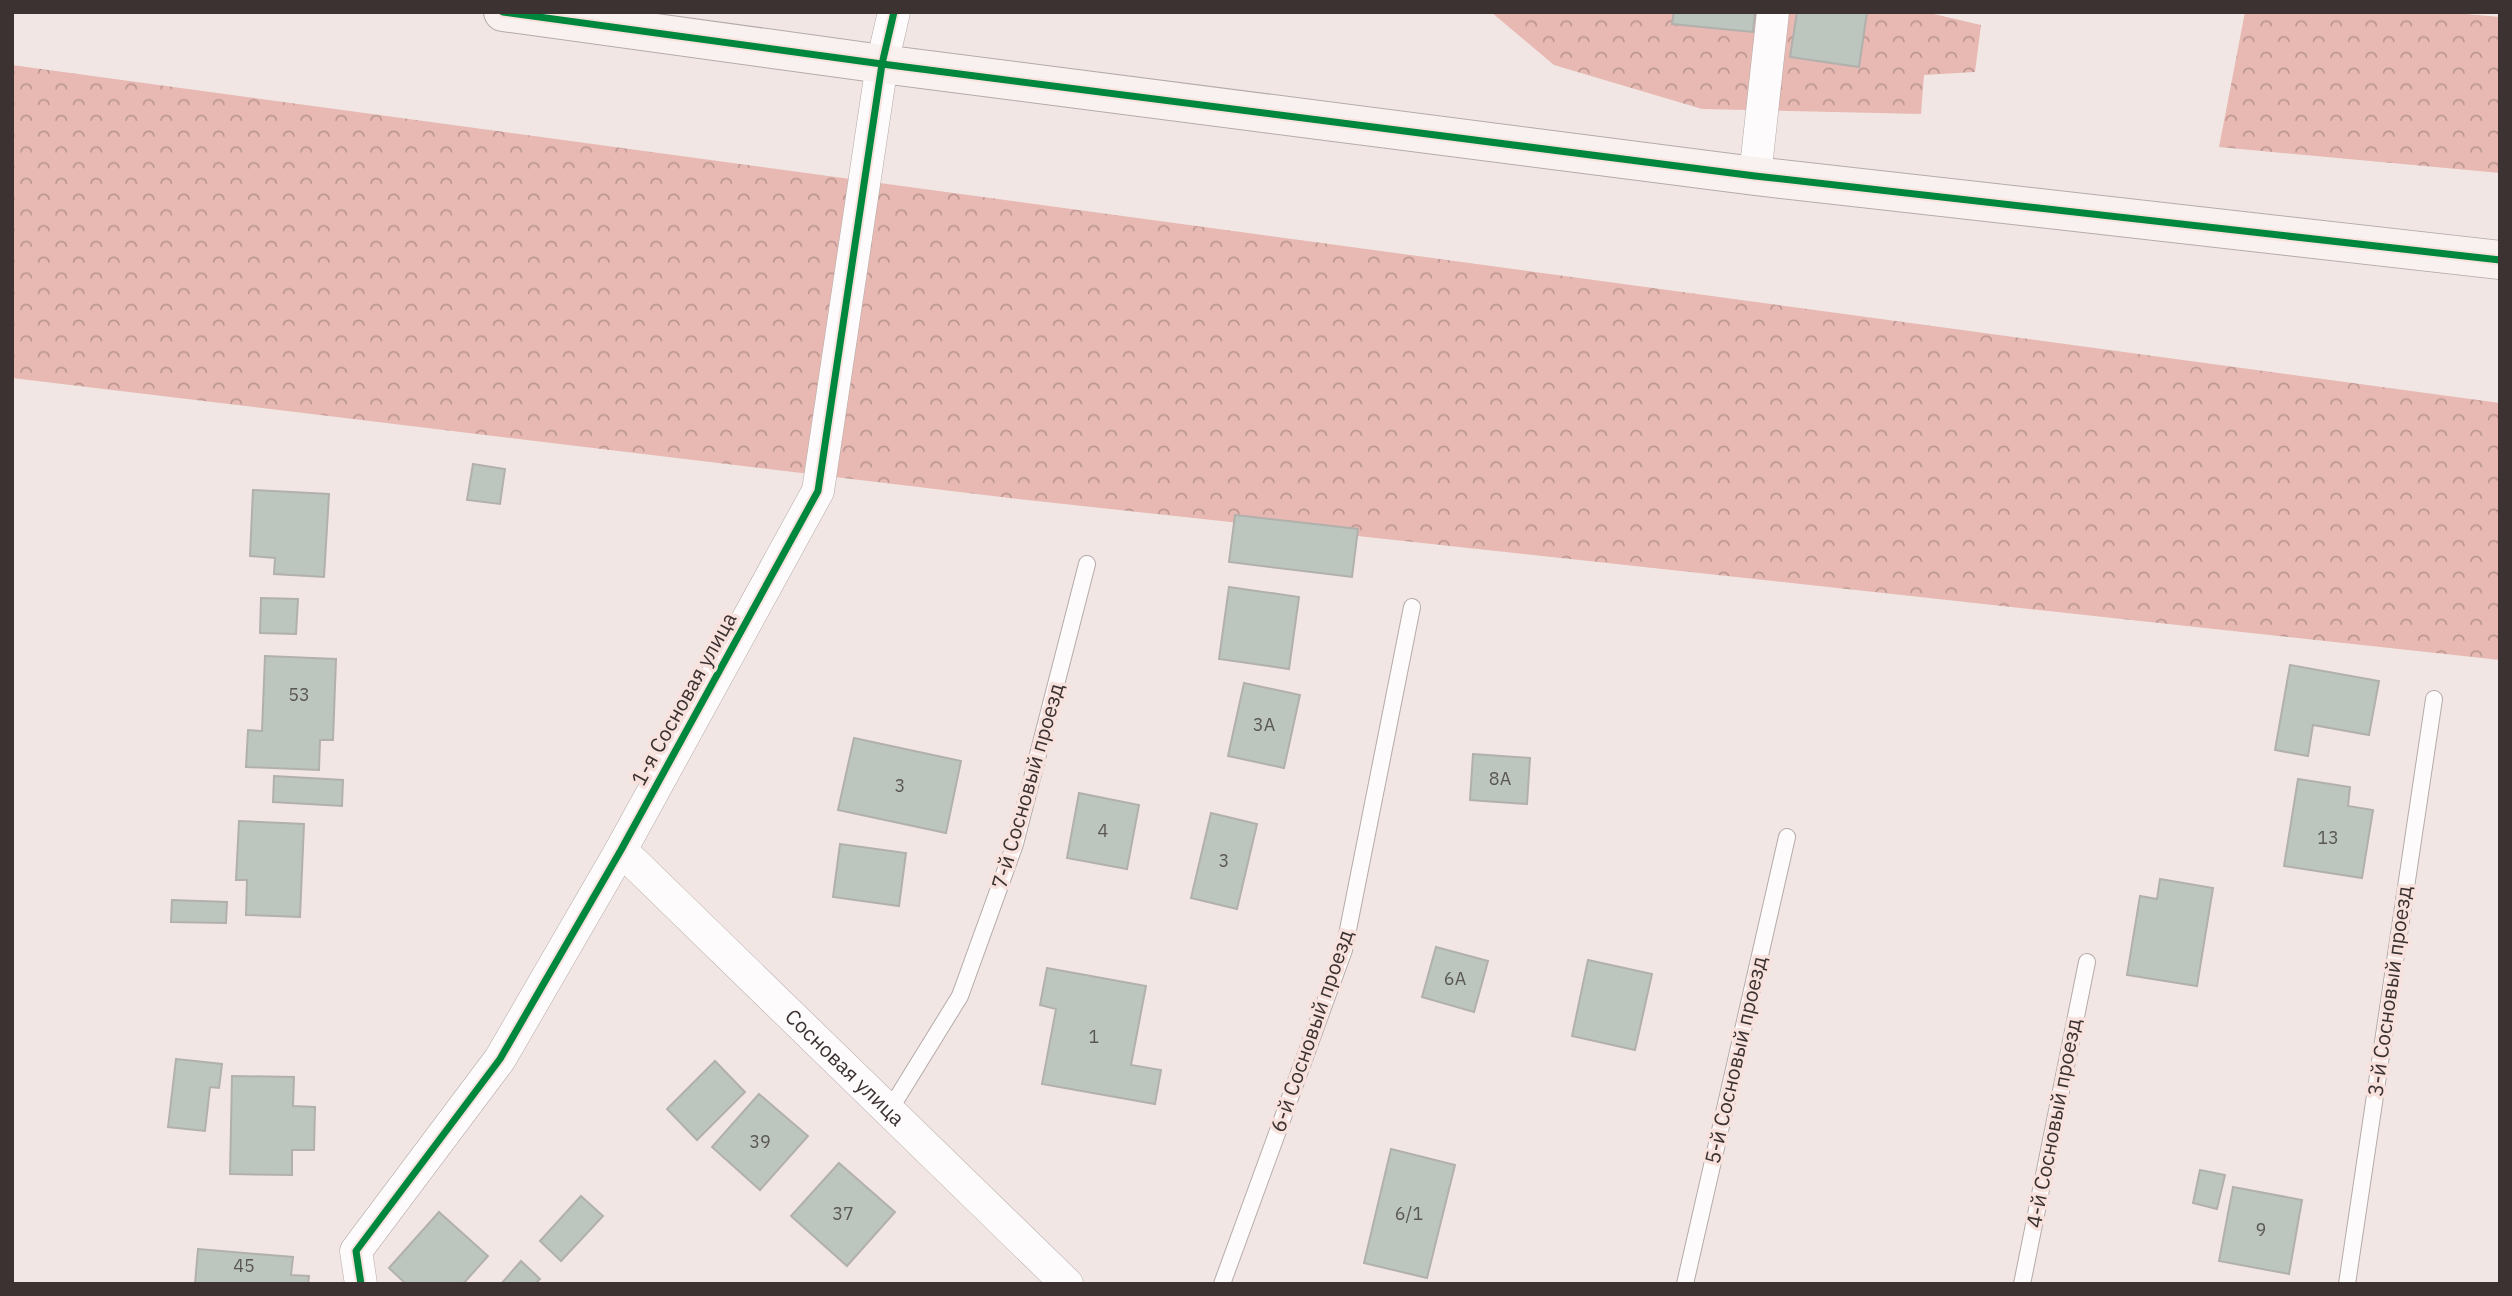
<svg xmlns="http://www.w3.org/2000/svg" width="2512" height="1296" font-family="'IBM Plex Sans',sans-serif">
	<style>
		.forest { fill: url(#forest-crowns) }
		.building { fill: #bcc6bf; stroke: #b1b0ad; stroke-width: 2 }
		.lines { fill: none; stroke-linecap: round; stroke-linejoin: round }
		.lane-casing { stroke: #b4aba9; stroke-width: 18 }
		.street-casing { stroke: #b4aba9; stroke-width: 33 }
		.secondary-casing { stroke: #b4aba9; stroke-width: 40 }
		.lane { stroke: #fdfbfb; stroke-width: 16 }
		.street { stroke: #fdfbfb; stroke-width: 32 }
		.secondary { stroke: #f8f1f0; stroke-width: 38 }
		.cycleway-casing { stroke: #f8e2de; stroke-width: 11 }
		.cycleway { stroke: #00873e; stroke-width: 7 }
		.labels { text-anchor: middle; stroke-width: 7; stroke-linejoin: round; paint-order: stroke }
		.number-label { font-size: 18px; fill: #5b5754 }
		.street-label { font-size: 21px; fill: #3b3231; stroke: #f8e2de }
	</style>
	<defs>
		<pattern id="forest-crowns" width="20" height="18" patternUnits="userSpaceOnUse" patternTransform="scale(1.75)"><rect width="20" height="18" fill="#e7b9b2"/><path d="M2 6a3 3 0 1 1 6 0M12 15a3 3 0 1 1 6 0" fill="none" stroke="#bc9791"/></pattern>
	</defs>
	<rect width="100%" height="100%" fill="#f2e6e4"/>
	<g class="forest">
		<path d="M 1491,12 L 1925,12 L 1981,25 L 1975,72 L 1924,75 L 1921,114 L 1702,109 L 1554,65 Z"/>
		<path d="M 2245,12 L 2443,12 L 2500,17 L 2500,173 L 2219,147 Z"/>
		<path d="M 12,65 L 2500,403 L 2500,660 L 1018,499 L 12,378 Z"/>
	</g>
	<g class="building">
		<path d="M 1674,12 L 1755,12 L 1753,32 L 1672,24 Z"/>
		<path d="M 1797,12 L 1867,12 L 1859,67 L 1790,57 Z"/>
		<path d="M 473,464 L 505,469 L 500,504 L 467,500 Z"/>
		<path d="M 253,490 L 329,494 L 324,577 L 274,574 L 275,558 L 250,556 Z"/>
		<path d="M 1235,515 L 1358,529 L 1352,577 L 1229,562 Z"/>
		<path d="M 1229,587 L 1299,597 L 1289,669 L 1219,659 Z"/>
		<path d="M 261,598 L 298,599 L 296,634 L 260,633 Z"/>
		<path d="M 265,656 L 336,659 L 333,740 L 320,740 L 319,770 L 246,767 L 248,730 L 262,731 Z"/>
		<path d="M 2290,665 L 2379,681 L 2369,735 L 2313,725 L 2308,756 L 2275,750 Z"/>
		<path d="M 1244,683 L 1300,695 L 1284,768 L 1228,756 Z"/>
		<path d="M 854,738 L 961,761 L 946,833 L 838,810 Z"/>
		<path d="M 1473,754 L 1530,758 L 1527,804 L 1470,800 Z"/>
		<path d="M 274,776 L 343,780 L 342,806 L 273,802 Z"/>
		<path d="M 2298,779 L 2350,787 L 2348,806 L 2373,810 L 2362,878 L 2284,866 Z"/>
		<path d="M 1079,793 L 1139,805 L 1127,869 L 1067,858 Z"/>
		<path d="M 1211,813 L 1257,824 L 1237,909 L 1191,898 Z"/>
		<path d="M 239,821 L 304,824 L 300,917 L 246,915 L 247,880 L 236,880 Z"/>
		<path d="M 840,844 L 906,853 L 899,906 L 833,897 Z"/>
		<path d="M 2160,879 L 2213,888 L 2197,986 L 2127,975 L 2140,896 L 2157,899 Z"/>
		<path d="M 172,900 L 227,902 L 226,923 L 171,922 Z"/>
		<path d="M 1436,947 L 1488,961 L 1474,1012 L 1422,997 Z"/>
		<path d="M 1588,960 L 1652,974 L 1635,1050 L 1572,1036 Z"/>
		<path d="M 1047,968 L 1146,986 L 1131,1065 L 1161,1070 L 1155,1104 L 1042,1084 L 1056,1009 L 1040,1005 Z"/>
		<path d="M 176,1059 L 222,1064 L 219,1088 L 210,1087 L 205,1131 L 168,1127 Z"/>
		<path d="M 715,1061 L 745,1092 L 697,1140 L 667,1109 Z"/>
		<path d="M 232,1076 L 294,1077 L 293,1106 L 315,1107 L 314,1150 L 292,1150 L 292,1175 L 230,1174 Z"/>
		<path d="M 759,1094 L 808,1136 L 760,1190 L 712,1147 Z"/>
		<path d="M 1391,1149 L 1455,1165 L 1427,1278 L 1364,1263 Z"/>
		<path d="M 839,1163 L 895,1212 L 847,1266 L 791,1216 Z"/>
		<path d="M 2200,1170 L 2225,1175 L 2217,1209 L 2193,1203 Z"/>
		<path d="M 2233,1187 L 2302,1200 L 2289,1274 L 2219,1261 Z"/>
		<path d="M 581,1196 L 603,1216 L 561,1261 L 540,1241 Z"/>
		<path d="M 439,1212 L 488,1256 L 463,1284 L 406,1284 L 389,1268 Z"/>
		<path d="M 198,1249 L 293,1257 L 291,1275 L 309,1276 L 308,1284 L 195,1284 Z"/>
		<path d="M 521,1261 L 540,1279 L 535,1284 L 501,1284 Z"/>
	</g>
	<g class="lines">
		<g class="lane-casing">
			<g id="lane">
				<path d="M 889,1111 L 960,996 L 1015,844 L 1087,564"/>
				<path d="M 1222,1284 L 1344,950 L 1412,607"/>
				<path d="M 1685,1284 L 1787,837"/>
				<path d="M 2022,1284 L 2087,962"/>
				<path d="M 2347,1284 L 2434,699"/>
			</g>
		</g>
		<g class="street-casing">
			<g id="street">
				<path d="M 1755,176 L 1773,12"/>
				<path id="s1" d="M 621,850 L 1067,1284"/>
				<path d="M 361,1284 L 356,1251 L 500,1059 L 621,850 L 818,491 L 882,64 L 894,12"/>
			</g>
		</g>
		<g class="secondary-casing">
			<path id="secondary" d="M 503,12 L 882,64 L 1755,176 L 2500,260"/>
		</g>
		<use href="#lane" class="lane"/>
		<use href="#street" class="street"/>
		<use href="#secondary" class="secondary"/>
		<g class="cycleway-casing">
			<g id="cycleway">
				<path d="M 503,12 L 882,64 L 1755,176 L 2500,260"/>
				<path d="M 361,1284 L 356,1251 L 500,1059 L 621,850 L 818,491 L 882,64 L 894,12"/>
			</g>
		</g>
		<use href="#cycleway" class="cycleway"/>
	</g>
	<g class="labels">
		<g class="number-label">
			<text x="299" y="701">53</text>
			<text x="1264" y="731">3А</text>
			<text x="1500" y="785">8А</text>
			<text x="900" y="792">3</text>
			<text x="1103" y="837">4</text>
			<text x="2328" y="844">13</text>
			<text x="1224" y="867">3</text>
			<text x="1455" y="985">6А</text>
			<text x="1094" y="1043">1</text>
			<text x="760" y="1148">39</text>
			<text x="843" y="1220">37</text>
			<text x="1409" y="1220">6/1</text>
			<text x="2261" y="1236">9</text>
			<text x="244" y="1272">45</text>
		</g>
		<g class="street-label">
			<text transform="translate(684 699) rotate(-61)" y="7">1-я Сосновая улица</text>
			<text transform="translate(1028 786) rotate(-74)" y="7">7-й Сосновый проезд</text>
			<text transform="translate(2390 991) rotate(-82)" y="7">3-й Сосновый проезд</text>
			<text transform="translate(1312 1031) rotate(-71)" y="7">6-й Сосновый проезд</text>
			<text transform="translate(1736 1060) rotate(-77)" y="7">5-й Сосновый проезд</text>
			<text dy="7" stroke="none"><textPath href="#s1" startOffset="312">Сосновая улица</textPath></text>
			<text transform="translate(2054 1123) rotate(-79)" y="7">4-й Сосновый проезд</text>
		</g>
	</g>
	<rect width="2512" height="1296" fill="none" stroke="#3b3231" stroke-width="28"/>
</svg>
